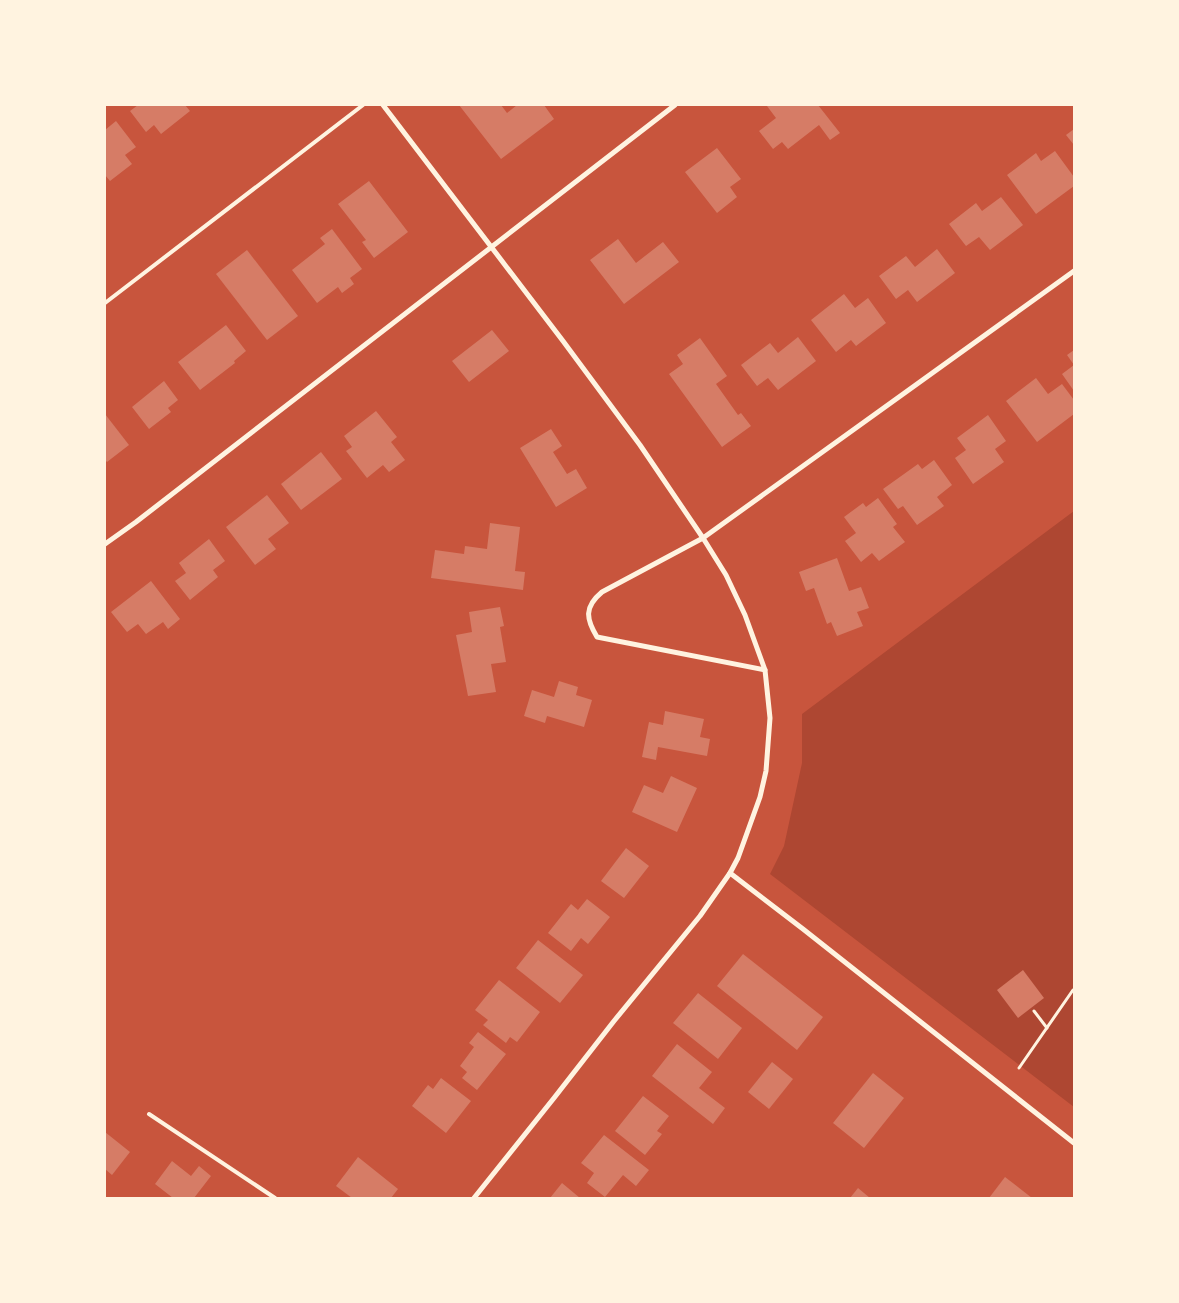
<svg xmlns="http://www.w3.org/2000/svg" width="1179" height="1303" font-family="'Exo 2',sans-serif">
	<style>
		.green { fill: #ae4732 }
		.building { fill: #d67c66 }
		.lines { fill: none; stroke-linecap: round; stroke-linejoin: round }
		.path { stroke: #fff3e0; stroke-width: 3 }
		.service { stroke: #fff3e0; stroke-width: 4 }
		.minor { stroke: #fff3e0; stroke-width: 5 }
	</style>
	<rect width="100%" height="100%" fill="#c8553d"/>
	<path class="green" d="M 1074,511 L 1074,1107 L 770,874 L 784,846 L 802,763 L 802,714 Z"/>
	<g class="building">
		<path d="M 138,105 L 185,105 L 190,111 L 161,134 L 154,125 L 146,132 L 130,111 Z"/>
		<path d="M 459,105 L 501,105 L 507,113 L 517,105 L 544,105 L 554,119 L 501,159 Z"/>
		<path d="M 768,105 L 818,105 L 840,133 L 830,140 L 819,125 L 788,149 L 782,142 L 773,149 L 759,131 L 776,118 L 767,106 Z"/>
		<path d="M 116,121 L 136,147 L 125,155 L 132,164 L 110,181 L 105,175 L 105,130 Z"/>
		<path d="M 1074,129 L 1074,145 L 1066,135 Z"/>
		<path d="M 717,148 L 741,179 L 730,187 L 737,197 L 717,213 L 685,172 Z"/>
		<path d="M 1055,151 L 1074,177 L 1074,186 L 1036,214 L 1007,175 L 1036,153 L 1041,161 Z"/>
		<path d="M 369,181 L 408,232 L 374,258 L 362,242 L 366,240 L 338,204 Z"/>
		<path d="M 1001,197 L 1023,225 L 990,250 L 979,237 L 966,246 L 949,224 L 976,203 L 982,211 Z"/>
		<path d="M 332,229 L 362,269 L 350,278 L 354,284 L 342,293 L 338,287 L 317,303 L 292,270 L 325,244 L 320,238 Z"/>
		<path d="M 618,239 L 636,263 L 663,242 L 679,262 L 624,304 L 590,260 Z"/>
		<path d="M 937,249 L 955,273 L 917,302 L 908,290 L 896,299 L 879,276 L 906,256 L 915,267 Z"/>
		<path d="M 247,250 L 298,316 L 267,340 L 216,274 Z"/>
		<path d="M 844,294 L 855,308 L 868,298 L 886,323 L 856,346 L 851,340 L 836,352 L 811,320 Z"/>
		<path d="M 226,325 L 246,351 L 234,361 L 235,363 L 200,390 L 178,362 Z"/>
		<path d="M 492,330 L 509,351 L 469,382 L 452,361 Z"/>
		<path d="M 798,337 L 816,361 L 778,390 L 768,378 L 757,386 L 741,365 L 770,343 L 778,353 Z"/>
		<path d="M 700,338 L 727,376 L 716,384 L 738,415 L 741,413 L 751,426 L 722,447 L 669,374 L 683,364 L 677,355 Z"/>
		<path d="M 1074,350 L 1074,391 L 1062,374 L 1074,365 L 1067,355 Z"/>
		<path d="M 1036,378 L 1048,394 L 1062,384 L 1074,400 L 1074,414 L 1037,442 L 1006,401 Z"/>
		<path d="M 164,381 L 178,400 L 168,408 L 171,412 L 149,429 L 132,407 Z"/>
		<path d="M 376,411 L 397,437 L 391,442 L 405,460 L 389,472 L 383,465 L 367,478 L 346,451 L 352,447 L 344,436 Z"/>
		<path d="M 105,414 L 129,445 L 107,462 L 105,460 Z"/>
		<path d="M 988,415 L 1006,441 L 995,449 L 1004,462 L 973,484 L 955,458 L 966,450 L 957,438 Z"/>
		<path d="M 551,429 L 562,446 L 553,452 L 567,474 L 576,469 L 587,488 L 556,507 L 520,448 Z"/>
		<path d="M 321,452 L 342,479 L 301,510 L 281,484 Z"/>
		<path d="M 934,460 L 952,485 L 937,497 L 944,506 L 917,525 L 903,506 L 898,509 L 883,489 L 918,464 L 922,469 Z"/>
		<path d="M 267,495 L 289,523 L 268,539 L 276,549 L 255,565 L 226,527 Z"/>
		<path d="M 878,498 L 897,524 L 893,527 L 905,542 L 879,561 L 872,553 L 861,562 L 845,541 L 856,533 L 844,517 L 863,503 L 866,507 Z"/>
		<path d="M 490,523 L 520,527 L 515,571 L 525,572 L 523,590 L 431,578 L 435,550 L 464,554 L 465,546 L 487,549 Z"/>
		<path d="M 209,539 L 225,561 L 213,570 L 218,577 L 190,600 L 175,581 L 186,573 L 179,563 Z"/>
		<path d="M 837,558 L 849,591 L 861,587 L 869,608 L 857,612 L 863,626 L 837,636 L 831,622 L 827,624 L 814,588 L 806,591 L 799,572 Z"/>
		<path d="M 151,581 L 180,619 L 168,629 L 163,622 L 146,634 L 138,624 L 127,632 L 111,612 Z"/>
		<path d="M 500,607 L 504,626 L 500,627 L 506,662 L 491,664 L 496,692 L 468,696 L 456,635 L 472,632 L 469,612 Z"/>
		<path d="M 559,681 L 578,687 L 576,695 L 592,700 L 584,727 L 547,716 L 545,723 L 524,716 L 532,690 L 554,697 Z"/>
		<path d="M 665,711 L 704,719 L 700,737 L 710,739 L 707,756 L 658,747 L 656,760 L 642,757 L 649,722 L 663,725 Z"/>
		<path d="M 671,776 L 697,788 L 677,832 L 632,812 L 644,785 L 663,793 Z"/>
		<path d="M 626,848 L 649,866 L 624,898 L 601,881 Z"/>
		<path d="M 587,899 L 610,917 L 588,944 L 581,938 L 571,951 L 548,933 L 571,904 L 578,910 Z"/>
		<path d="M 538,940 L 583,975 L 560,1003 L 516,968 Z"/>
		<path d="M 743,954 L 823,1017 L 797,1050 L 717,986 Z"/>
		<path d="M 1023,970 L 1044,998 L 1018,1018 L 997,990 Z"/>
		<path d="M 499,980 L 540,1012 L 517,1042 L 510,1037 L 506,1043 L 483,1025 L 488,1020 L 475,1010 Z"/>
		<path d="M 698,993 L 742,1028 L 718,1059 L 673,1023 Z"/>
		<path d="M 478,1032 L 506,1054 L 477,1090 L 462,1078 L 467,1072 L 460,1066 L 474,1047 L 469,1043 Z"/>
		<path d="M 677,1044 L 712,1072 L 699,1088 L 725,1108 L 713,1124 L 652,1076 Z"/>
		<path d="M 772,1062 L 793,1079 L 769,1109 L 748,1092 Z"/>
		<path d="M 873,1073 L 904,1098 L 864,1148 L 833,1123 Z"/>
		<path d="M 441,1078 L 471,1101 L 446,1133 L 412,1106 L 428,1085 L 433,1089 Z"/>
		<path d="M 643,1096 L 669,1116 L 657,1131 L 662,1134 L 645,1155 L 615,1131 Z"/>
		<path d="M 105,1132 L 130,1152 L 112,1175 L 105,1169 Z"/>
		<path d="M 604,1135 L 649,1170 L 636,1186 L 623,1175 L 605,1197 L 587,1183 L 594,1173 L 581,1163 Z"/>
		<path d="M 358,1157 L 398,1189 L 391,1198 L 352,1198 L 336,1186 Z"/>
		<path d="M 172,1161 L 191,1176 L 199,1166 L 211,1176 L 194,1198 L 173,1198 L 155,1184 Z"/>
		<path d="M 1005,1177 L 1032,1198 L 989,1198 Z"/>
		<path d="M 562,1183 L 580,1198 L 550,1198 Z"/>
		<path d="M 858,1188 L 870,1198 L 850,1198 Z"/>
	</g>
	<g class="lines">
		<g class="path">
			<path d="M 1034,1011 L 1047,1028"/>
			<path d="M 1019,1068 L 1073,990"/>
		</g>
		<g class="service">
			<path d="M 105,303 L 363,105"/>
			<path d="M 149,1114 L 275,1198"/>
		</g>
		<g class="minor">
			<path d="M 383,105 L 563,341 L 640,445 L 703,538 L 726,575 L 745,615 L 765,670 L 770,718 L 766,771 L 760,797 L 738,858 L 730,873 L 700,916 L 614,1021 L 554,1098 L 474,1198"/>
			<path d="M 105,544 L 136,522 L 675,105"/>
			<path d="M 765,670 L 597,637 C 586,619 584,607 602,592 L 703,538 L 1074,271"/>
			<path d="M 730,873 L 803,929 L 1074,1143"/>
		</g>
	</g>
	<rect width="1179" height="1303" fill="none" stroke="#fff3e0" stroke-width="212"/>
</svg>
